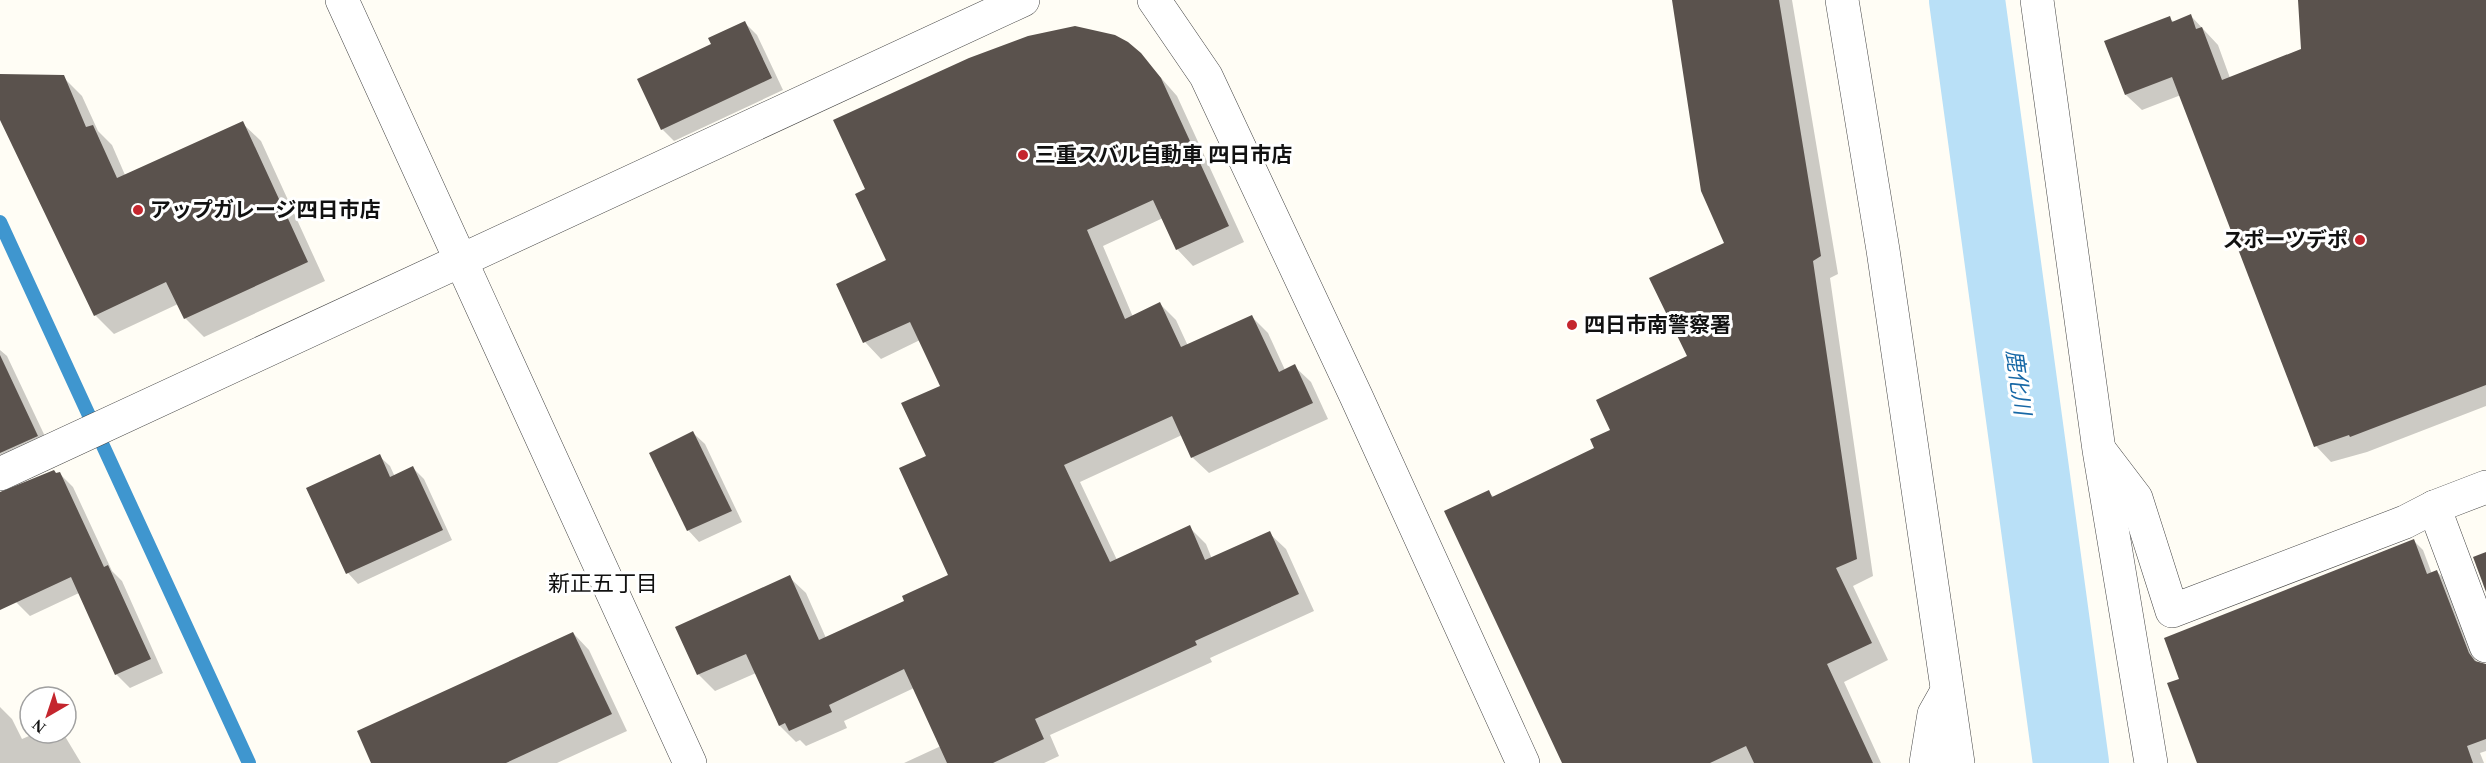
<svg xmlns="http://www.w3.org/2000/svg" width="2486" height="763" font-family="'Times New Roman','Noto Sans JP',serif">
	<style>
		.shadow { fill: #0003 }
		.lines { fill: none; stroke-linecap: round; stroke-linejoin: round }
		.stream { stroke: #3f96cf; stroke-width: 14 }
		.river { stroke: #b9e0f7; stroke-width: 76 }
		.building { fill: #5a524d }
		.street-casing { stroke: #444; stroke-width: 34 }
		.street { stroke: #fff; stroke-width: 33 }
		.poi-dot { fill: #c4262e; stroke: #fff; stroke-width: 2 }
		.labels { text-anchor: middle; stroke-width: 6; stroke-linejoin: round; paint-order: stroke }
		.poi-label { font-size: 21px; font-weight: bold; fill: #111; stroke: #fff; text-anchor: start }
		.water-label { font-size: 22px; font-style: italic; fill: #1768a6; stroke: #fff }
		.neighbourhood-label { font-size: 22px; fill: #111; stroke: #fff }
	</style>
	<rect width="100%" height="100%" fill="#fffdf5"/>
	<g class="shadow">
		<path d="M 1673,0 L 1792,0 L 1838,274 L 1830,278 L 1873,576 L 1853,586 L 1888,660 L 1844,682 L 1881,763 L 1563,763 L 1488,492 L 1494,497 L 1596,448 L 1689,357 L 1726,244 Z"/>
		<path d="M 2300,0 L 2486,0 L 2486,406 L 2367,452 L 2331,462 L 2316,446 L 2181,95 L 2142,110 L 2126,95 L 2169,18 L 2174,22 L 2191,16 L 2218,45 L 2230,78 L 2303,50 Z"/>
		<path d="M 745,23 L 757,35 L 783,90 L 674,141 L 662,129 Z"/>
		<path d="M 1140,54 L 1177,96 L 1244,242 L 1193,266 L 1177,249 L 1163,218 L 1103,246 L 1133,317 L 1160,304 L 1176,320 L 1188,346 L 1251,316 L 1268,333 L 1285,370 L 1294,366 L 1311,382 L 1328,419 L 1209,473 L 1192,457 L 1182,435 L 1080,482 L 1117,560 L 1189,527 L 1206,544 L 1212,559 L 1269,533 L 1286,549 L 1314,611 L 1210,658 L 1212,662 L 1050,735 L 1059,756 L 1044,763 L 904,763 L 941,746 L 914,688 L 844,721 L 847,728 L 806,746 L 800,740 L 796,742 L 780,726 L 756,673 L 715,691 L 699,675 L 677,627 L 789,577 L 806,593 L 826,638 L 906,601 L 950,576 L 928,457 L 942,387 L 920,340 L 881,359 L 865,342 L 888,261 Z"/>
		<path d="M 0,76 L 63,77 L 82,96 L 98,131 L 112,145 L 125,175 L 242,123 L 261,141 L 325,281 L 204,337 L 185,318 L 178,304 L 114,334 L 95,315 L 0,116 Z"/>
		<path d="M 0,350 L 7,356 L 51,449 L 0,475 Z"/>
		<path d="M 693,433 L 705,444 L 742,522 L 699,542 L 688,530 Z"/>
		<path d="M 379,456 L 390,466 L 395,477 L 413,468 L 424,479 L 452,540 L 358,584 L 348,573 L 308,489 Z"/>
		<path d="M 59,473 L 73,487 L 112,571 L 122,581 L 163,673 L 130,688 L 116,674 L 79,593 L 30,616 L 16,602 L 0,596 L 0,494 Z"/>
		<path d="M 2414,541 L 2423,550 L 2432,574 L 2437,572 L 2446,580 L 2477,663 L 2486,666 L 2486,751 L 2480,753 L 2484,763 L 2201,763 L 2181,680 Z"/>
		<path d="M 573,633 L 589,650 L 627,731 L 557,763 L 373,763 Z"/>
		<path d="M 0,707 L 12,719 L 22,739 L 36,733 L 63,733 L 81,763 L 0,763 Z"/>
	</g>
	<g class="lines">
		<path class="stream" d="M 0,222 L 249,763"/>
		<path class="river" d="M 1967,0 L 2071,763"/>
	</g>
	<g class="building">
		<path d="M 1672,0 L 1779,0 L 1821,256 L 1813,261 L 1857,559 L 1836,568 L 1872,643 L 1827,664 L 1873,763 L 1754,763 L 1746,746 L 1710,763 L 1562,763 L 1444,511 L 1489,490 L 1492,497 L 1594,448 L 1590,439 L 1610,430 L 1596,400 L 1687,356 L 1649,278 L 1724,243 L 1701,191 Z"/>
		<path d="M 2298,0 L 2486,0 L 2486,385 L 2350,437 L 2349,435 L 2314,447 L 2172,77 L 2125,95 L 2104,41 L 2170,16 L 2172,22 L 2191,14 L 2196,29 L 2202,27 L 2222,80 L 2301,49 Z"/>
		<path d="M 745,21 L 772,78 L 661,130 L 637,79 L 711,44 L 708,38 Z"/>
		<path d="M 1075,26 L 1115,35 L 1128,42 L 1141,53 L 1161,78 L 1229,226 L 1176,250 L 1153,200 L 1087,230 L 1125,319 L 1160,302 L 1181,347 L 1252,315 L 1279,372 L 1295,364 L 1313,403 L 1191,458 L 1172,416 L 1064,465 L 1110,562 L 1190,525 L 1205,560 L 1270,531 L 1299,594 L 1195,641 L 1197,645 L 1035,719 L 1044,739 L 993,763 L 947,763 L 904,669 L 829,705 L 832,712 L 789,731 L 785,723 L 779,726 L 746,654 L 697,675 L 675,627 L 790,575 L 819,640 L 904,601 L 902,596 L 948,575 L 899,468 L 926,456 L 901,403 L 940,386 L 910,322 L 863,343 L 836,284 L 886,260 L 855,194 L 865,189 L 833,120 L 969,58 L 1028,36 Z"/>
		<path d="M 0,74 L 64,75 L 86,127 L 93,125 L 117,178 L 243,121 L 308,262 L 184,319 L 166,282 L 94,316 L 0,120 Z"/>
		<path d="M 0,355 L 38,436 L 0,453 Z"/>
		<path d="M 693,431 L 732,511 L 687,531 L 649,453 Z"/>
		<path d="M 380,454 L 390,477 L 413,466 L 443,530 L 346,574 L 306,488 Z"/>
		<path d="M 54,470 L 56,473 L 60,472 L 104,567 L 108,565 L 151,659 L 115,675 L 71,577 L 0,610 L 0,492 Z"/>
		<path d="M 2414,539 L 2427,574 L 2437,570 L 2469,653 L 2475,661 L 2486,664 L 2486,739 L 2467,746 L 2473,763 L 2197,763 L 2167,683 L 2179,679 L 2164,638 Z"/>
		<path d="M 2486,552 L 2486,592 L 2473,557 Z"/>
		<path d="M 573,632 L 612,714 L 506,763 L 371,763 L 357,731 Z"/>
	</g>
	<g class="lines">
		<g class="street-casing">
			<g id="street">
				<path d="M 342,0 L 690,763"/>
				<path d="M 1154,0 L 1206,76 L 1356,396 L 1523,763"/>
				<path d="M 1842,0 L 1883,250 L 1958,763"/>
				<path d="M 2037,0 L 2099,450 L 2151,763"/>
				<path d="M 2101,452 L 2136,498 L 2172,611 L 2405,522 L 2434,507 L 2486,487"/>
				<path d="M 0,474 L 1023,0"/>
				<path d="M 2434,507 L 2486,646"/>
				<path d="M 1926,763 L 1934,714 L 1947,691"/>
			</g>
		</g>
		<use href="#street" class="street"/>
	</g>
	<g class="poi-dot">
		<circle cx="1023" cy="155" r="6"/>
		<circle cx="138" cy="210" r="6"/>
		<circle cx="2360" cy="240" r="6"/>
		<circle cx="1572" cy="325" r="6"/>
	</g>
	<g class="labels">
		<g class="poi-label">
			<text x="1035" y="162">三重スバル自動車 四日市店</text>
			<text x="150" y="217">アップガレージ四日市店</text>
			<text x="2348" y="247" text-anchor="end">スポーツデポ</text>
			<text x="1584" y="332">四日市南警察署</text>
		</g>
		<g class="water-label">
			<text transform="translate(2019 382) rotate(82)" y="8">鹿化川</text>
		</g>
		<g class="neighbourhood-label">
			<text x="603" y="591">新正五丁目</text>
		</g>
	</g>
	<g transform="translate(48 715) rotate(219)"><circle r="28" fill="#ffffff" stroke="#a0a0a0" stroke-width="1.5"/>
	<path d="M0-4.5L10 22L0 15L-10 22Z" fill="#c4262e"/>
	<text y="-9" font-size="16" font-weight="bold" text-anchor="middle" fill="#111111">N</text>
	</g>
</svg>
